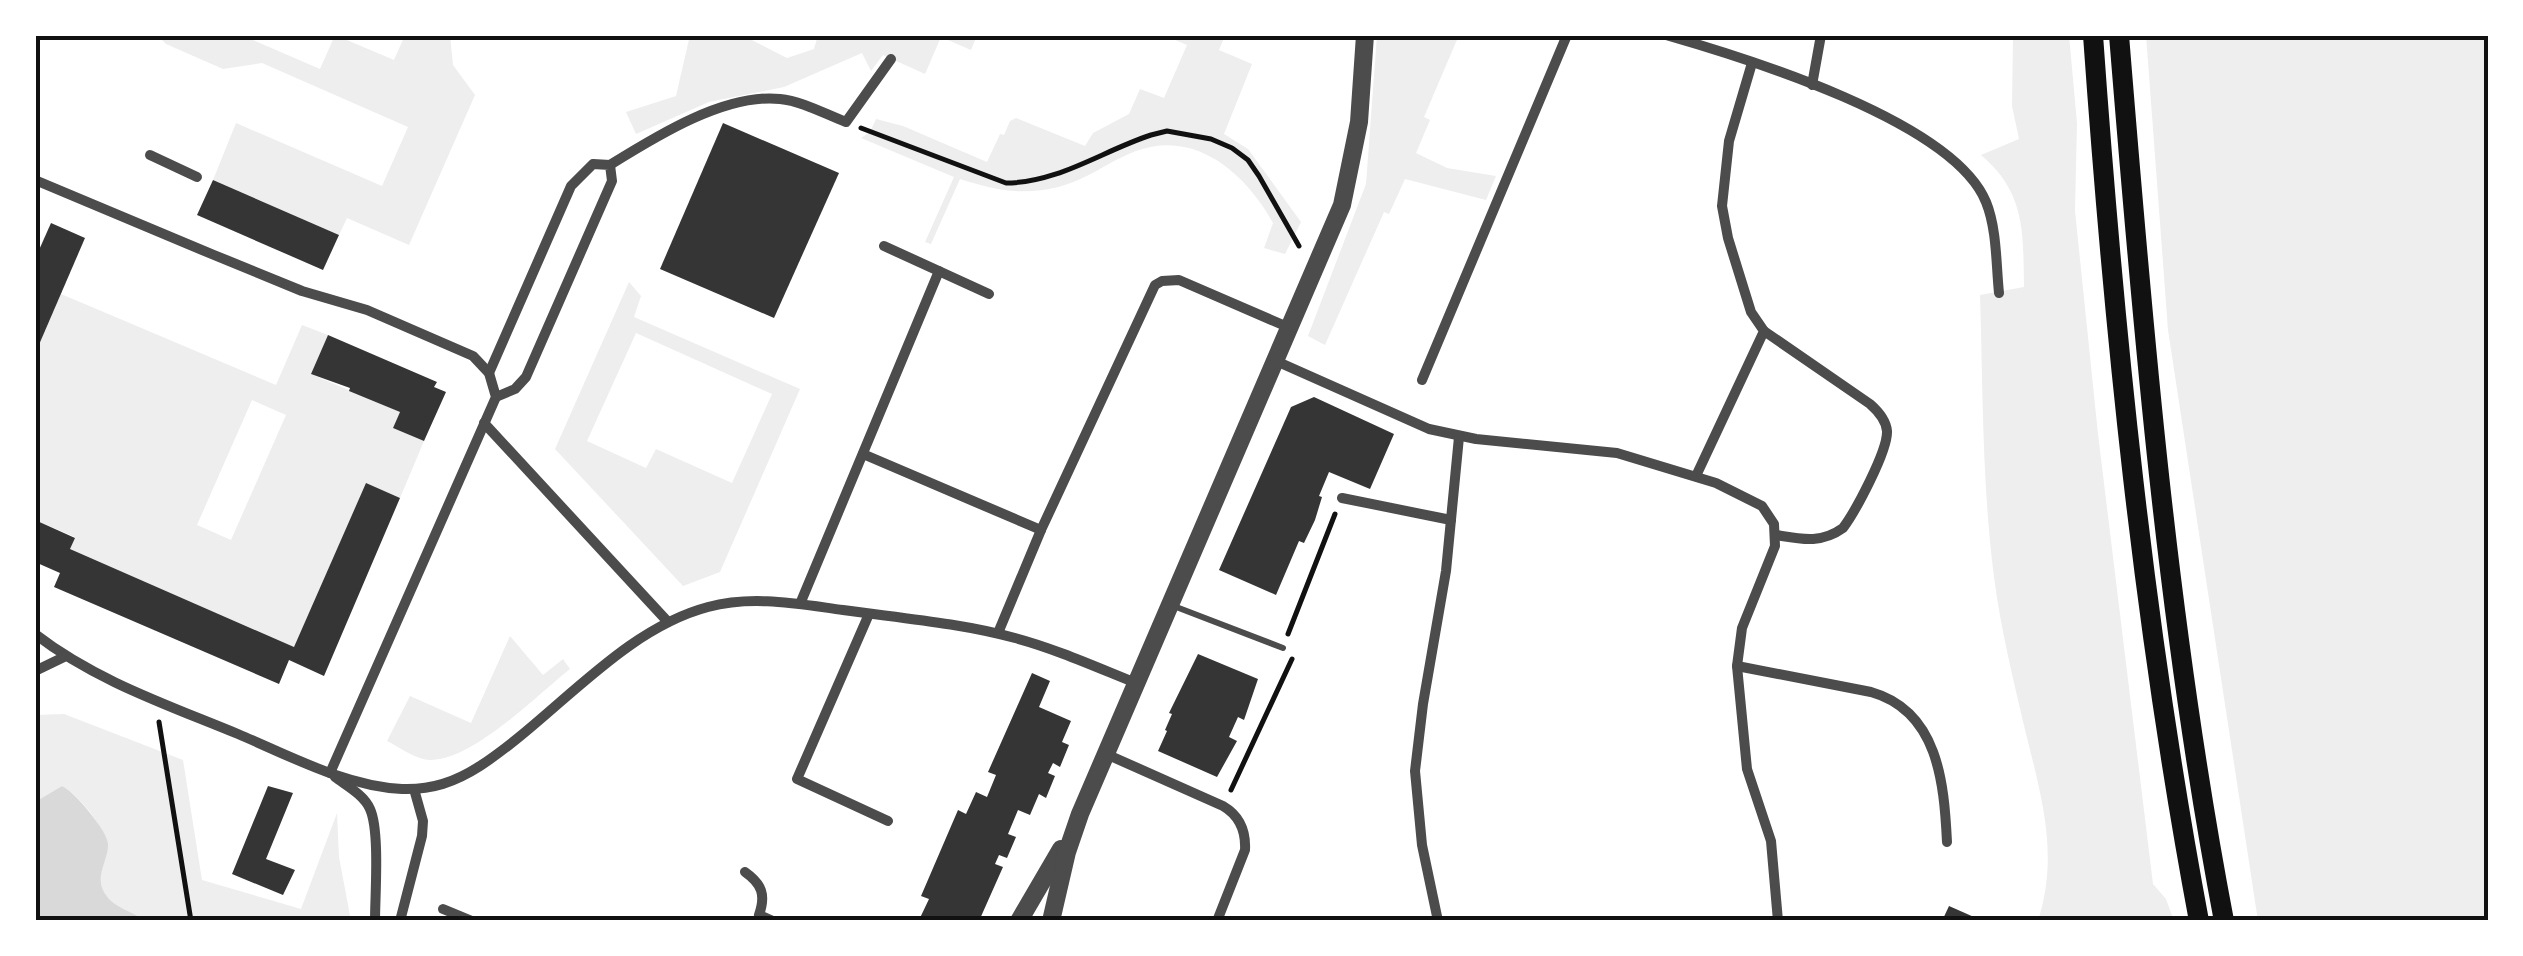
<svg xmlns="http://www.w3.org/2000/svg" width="2523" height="956" font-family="'Titillium Web',sans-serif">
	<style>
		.green { fill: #eee; fill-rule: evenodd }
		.water { fill: #d9d9d9 }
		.building { fill: #353535 }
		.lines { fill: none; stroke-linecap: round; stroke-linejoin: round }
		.path { stroke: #111; stroke-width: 5 }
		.service { stroke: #4c4c4c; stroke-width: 6 }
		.minor { stroke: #4c4c4c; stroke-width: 10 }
		.tertiary { stroke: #4c4c4c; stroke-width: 18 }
		.primary { stroke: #111; stroke-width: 20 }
		.neatline { fill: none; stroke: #111; stroke-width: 4 }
	</style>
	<rect width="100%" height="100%" fill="#fff"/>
	<g class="green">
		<path d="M 157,35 L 255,35 L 253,40 L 320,69 L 335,35 L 394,60 L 405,35 L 450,35 L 453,65 L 475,95 L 409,245 L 347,218 L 339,235 L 213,180 L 236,123 L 382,186 L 408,127 L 262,63 L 223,69 L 166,44 Z"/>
		<path d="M 690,35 L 742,35 L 787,58 L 814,49 L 818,35 L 977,35 L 971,50 L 941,37 L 925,74 L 883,55 L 871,71 L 862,53 L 784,87 L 709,102 L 636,134 L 626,112 L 676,96 Z"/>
		<path d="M 1164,35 L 1225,35 L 1219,50 L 1252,64 L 1224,134 L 1248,149 L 1301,222 L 1285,254 L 1264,248 L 1273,223 C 1246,174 1196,129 1136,151 C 1109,161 1087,180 1058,187 C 1023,196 994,190 960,179 L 931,244 L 925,242 L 954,177 L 861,138 L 870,132 L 876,119 L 903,126 L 987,162 L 1000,134 L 1004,135 L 1010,121 L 1016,118 L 1085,146 L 1093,133 L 1129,114 L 1140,89 L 1164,98 L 1187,45 Z"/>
		<path d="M 1377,35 L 1459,35 L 1424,117 L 1430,120 L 1416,153 L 1447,168 L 1496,176 L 1486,200 L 1405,179 L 1389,214 L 1384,212 L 1325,345 L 1308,336 L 1366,184 Z"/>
		<path d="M 2013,35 L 2069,35 L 2077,123 L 2075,211 L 2098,434 L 2153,884 L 2166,899 L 2174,921 L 2038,921 C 2059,856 2042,798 2026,734 C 2014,682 2001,631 1994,577 C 1982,484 1983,389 1980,295 L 2024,287 C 2023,233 2026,193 1981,155 L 2019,139 L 2012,106 Z"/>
		<path d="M 2146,35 L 2488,35 L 2488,921 L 2258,921 L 2168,330 Z"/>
		<path d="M 629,282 L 641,296 L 634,317 L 800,389 L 720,572 L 683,586 L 555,449 ZM 636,333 L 772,394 L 732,483 L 656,449 L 646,468 L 587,441 Z"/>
		<path d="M 61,294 L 276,385 L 302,325 L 328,335 L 311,374 L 400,412 L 393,428 L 424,441 L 400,498 L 366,484 L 294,647 L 70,549 L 75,537 L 35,520 L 35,354 ZM 252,400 L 286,415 L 231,540 L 197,525 Z"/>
		<path d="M 510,636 L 543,675 L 563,659 L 570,669 C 538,694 465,769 423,759 C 411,756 399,747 387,741 L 410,696 L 471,723 Z"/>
		<path d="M 64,714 L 183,760 L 202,880 L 301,909 L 337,813 L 339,857 L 351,921 L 146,921 C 133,911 108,907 102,888 C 97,874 106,862 107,848 C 109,831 77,793 62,786 L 35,802 L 35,715 Z"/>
	</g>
	<path class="water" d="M 62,786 C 73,790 109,832 108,845 C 108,860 96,874 103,890 C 111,908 133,911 146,921 L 35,921 L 35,802 Z"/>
	<g class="building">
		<path d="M 723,123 L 839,173 L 774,318 L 660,269 Z"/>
		<path d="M 213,180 L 339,235 L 323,270 L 197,215 Z"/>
		<path d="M 51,223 L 85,238 L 35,354 L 35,259 Z"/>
		<path d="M 328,335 L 437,382 L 434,387 L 446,392 L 424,441 L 393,428 L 400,412 L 349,391 L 350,388 L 311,374 Z"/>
		<path d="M 1314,397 L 1394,434 L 1370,489 L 1329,472 L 1319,496 L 1322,497 L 1315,520 L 1304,543 L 1299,541 L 1276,595 L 1219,570 L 1291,407 Z"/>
		<path d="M 366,483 L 400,498 L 324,676 L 289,660 L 279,684 L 54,587 L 60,573 L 35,562 L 35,520 L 75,538 L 70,549 L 294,647 Z"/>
		<path d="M 1198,654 L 1258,679 L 1244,720 L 1238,717 L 1229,737 L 1237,741 L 1217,777 L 1158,751 L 1167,731 L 1165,730 L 1172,714 L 1169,713 Z"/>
		<path d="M 1032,673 L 1050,681 L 1039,707 L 1071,721 L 1062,742 L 1069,745 L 1060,767 L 1053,763 L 1048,773 L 1055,776 L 1046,798 L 1039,794 L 1030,815 L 1018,810 L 1008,834 L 1016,837 L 1007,858 L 999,855 L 995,864 L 1003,867 L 979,921 L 972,917 L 970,921 L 919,920 L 929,899 L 921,896 L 958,810 L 966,814 L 976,792 L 987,797 L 996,775 L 988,772 Z"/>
		<path d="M 268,786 L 293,793 L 266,859 L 295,870 L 283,895 L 232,874 Z"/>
		<path d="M 1949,906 L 1983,921 L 1942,921 Z"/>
	</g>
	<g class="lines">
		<g class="path">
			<path d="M 861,128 L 1006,183 C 1058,183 1102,151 1151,135 L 1167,131 L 1211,139 L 1232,148 L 1248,160 L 1259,176 L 1299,246"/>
			<path d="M 1288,634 L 1335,514"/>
			<path d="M 159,722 L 191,921"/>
			<path d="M 1231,790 L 1292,659"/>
		</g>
		<path class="service" d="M 1171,605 L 1283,648"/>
		<g class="minor">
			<path d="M 1666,35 C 1746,58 1953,121 1986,202 C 1997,229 1996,264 1999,293"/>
			<path d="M 1812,85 L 1821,35"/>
			<path d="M 150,155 L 197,177"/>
			<path d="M 610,165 C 655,137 725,93 780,99 C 802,101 825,114 846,122 L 891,59"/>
			<path d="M 35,180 L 214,255 L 302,291 L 367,310 L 473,356 L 489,373 L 496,397 L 330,773"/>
			<path d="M 884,246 L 989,294"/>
			<path d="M 1764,331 L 1870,404 C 1878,411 1886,420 1887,431 C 1888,451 1855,512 1843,528 C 1821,544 1801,539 1776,535"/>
			<path d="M 1276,361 L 1429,429 L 1476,439 L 1617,453 L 1716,483 L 1762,506 L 1774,524 L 1775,546 L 1742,628 L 1737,666 L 1747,769 L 1771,841 L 1778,921"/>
			<path d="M 489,373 L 571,186 L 593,164 L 610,165 L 612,181 L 526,377 L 515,389 L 496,397"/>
			<path d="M 1422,380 L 1567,35"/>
			<path d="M 484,423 L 668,622"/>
			<path d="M 863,454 L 1041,530"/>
			<path d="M 1696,476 L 1764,331 L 1751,312 L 1728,238 L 1722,206 L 1729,141 L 1752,63"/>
			<path d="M 1342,498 L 1451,520"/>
			<path d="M 800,604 L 939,271"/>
			<path d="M 869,614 L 797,779 L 888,821"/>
			<path d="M 998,633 L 1041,530 L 1155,285 L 1162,281 L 1179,280 L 1290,328"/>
			<path d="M 35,634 C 96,681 168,705 238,734 C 290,756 345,786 402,789 C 432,790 455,782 480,766 C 555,717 621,630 708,607 C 753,595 798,604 843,610 C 900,618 960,623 1015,638 C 1056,649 1096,667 1136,683"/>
			<path d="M 1737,666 L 1871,692 C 1938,711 1944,782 1947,842"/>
			<path d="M 35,671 L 64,657"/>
			<path d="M 1106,754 L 1223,806 C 1240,816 1246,831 1245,850 L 1217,921"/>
			<path d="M 335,777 C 347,786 364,795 370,809 C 380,831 375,895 375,921"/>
			<path d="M 745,872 C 762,884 766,895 759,915 L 773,921"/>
			<path d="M 443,909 L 472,921"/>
			<path d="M 400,921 L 422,836 L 423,821 L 414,789"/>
			<path d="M 1438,921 L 1422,845 L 1415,771 L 1423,704 L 1446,571 L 1459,437"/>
		</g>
		<g class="tertiary">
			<path d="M 1019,921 L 1061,849"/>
			<path d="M 1051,921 L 1067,852 L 1080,814 L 1342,205 L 1359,122 L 1365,35"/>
		</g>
		<g class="primary">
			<path d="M 2093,35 C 2114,332 2144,628 2199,921"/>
			<path d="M 2119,35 C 2143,332 2168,628 2224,921"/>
		</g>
	</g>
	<rect width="2523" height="956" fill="none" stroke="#ffffff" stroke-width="75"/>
	<rect x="38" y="38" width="2448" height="880" class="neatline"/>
</svg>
